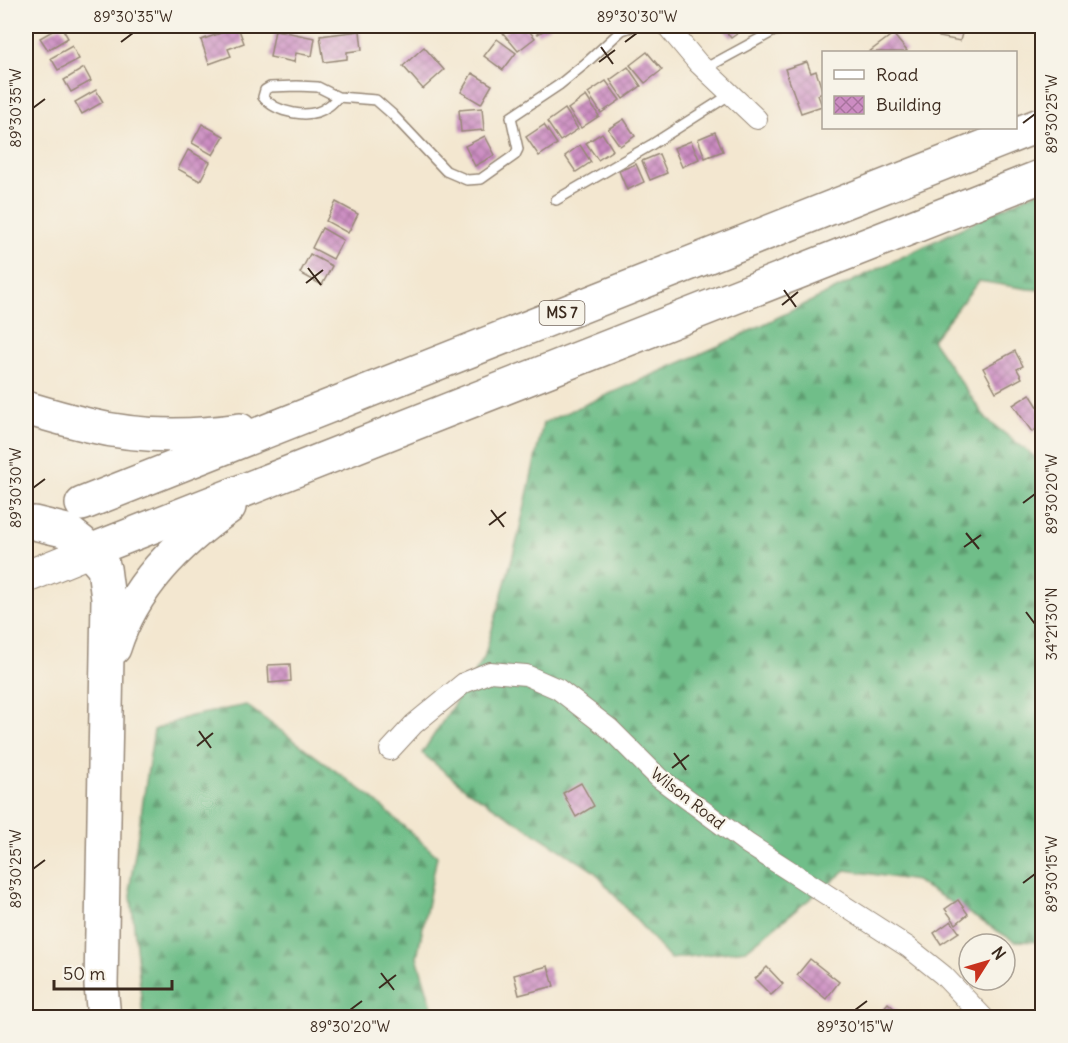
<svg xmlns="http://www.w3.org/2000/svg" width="1068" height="1043" font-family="Delius,sans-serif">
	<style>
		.forest { fill: url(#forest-firs); stroke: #567454; stroke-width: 1.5 }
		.building { fill: url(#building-cross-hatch) }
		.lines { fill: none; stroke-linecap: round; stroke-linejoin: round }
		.service-casing { stroke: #978877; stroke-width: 12 }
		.minor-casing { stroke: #978877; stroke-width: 22 }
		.trunk-casing { stroke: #978877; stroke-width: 34 }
		.motorway-casing { stroke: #978877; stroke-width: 36 }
		.service { stroke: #fff; stroke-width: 9 }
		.minor { stroke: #fff; stroke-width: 20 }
		.trunk { stroke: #fff; stroke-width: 32 }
		.motorway { stroke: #fff; stroke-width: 33 }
		.ticks { fill: none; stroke: #3b2a1e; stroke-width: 2 }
		.labels { text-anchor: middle; stroke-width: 4.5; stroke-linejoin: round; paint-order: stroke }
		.shield { fill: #f7f3e8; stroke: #73665b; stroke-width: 1.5 }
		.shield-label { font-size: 15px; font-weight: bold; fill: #3b2a1e }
		.street-label { font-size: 16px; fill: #3b2a1e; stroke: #f7f3e8 }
		.neatline { fill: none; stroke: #3b2a1e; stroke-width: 2 }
		.ticks-label { font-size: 15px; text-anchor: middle; fill: #3b2a1e }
	</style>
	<defs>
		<pattern id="forest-firs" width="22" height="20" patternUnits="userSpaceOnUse" patternTransform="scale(1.5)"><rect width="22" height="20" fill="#70be89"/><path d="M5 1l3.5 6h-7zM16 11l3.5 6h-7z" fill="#5d9b6f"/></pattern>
		<pattern id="building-cross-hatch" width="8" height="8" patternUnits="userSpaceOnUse" patternTransform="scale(1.5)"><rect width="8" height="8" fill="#cc8cc2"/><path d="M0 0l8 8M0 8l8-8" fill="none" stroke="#a7739d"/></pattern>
	</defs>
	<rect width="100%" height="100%" fill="#f7f3e8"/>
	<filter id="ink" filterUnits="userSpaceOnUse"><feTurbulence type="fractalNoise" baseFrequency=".0167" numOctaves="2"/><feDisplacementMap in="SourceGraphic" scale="12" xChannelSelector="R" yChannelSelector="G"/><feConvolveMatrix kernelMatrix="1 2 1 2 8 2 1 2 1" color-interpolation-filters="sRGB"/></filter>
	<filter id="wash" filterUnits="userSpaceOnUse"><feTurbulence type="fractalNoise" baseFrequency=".008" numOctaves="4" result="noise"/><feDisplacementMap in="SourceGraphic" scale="24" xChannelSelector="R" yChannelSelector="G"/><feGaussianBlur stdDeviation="1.35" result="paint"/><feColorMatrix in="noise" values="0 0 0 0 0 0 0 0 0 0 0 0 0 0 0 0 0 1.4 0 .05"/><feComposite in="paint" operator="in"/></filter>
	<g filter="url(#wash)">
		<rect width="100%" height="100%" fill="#f3e7d0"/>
		<g class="forest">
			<path d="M 1042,189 L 1042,290 L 1028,289 L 979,281 L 932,340 L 987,420 L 1042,462 L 1042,942 L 1014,941 L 916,881 L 846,870 L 746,950 L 670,959 L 594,871 L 467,790 L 422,753 L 484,658 L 518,537 L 543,423 L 723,344 Z"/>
			<path d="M 246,705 L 371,797 L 437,856 L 417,957 L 435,1017 L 143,1017 L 130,886 L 154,730 L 187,717 Z"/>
		</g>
		<g id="blocks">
			<g class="building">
				<path d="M 61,26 L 68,38 L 48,50 L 40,38 Z"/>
				<path d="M 513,26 L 525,26 L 535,38 L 518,51 L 503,33 Z"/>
				<path d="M 532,26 L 551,26 L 538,34 Z"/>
				<path d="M 721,26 L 748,26 L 731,38 Z"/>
				<path d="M 941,26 L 964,26 L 960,41 L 939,37 Z"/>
				<path d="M 238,27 L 244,43 L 228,49 L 231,56 L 209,64 L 201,40 Z"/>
				<path d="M 275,30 L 315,38 L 312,56 L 296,53 L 294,62 L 270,57 Z"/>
				<path d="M 360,31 L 362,50 L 347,52 L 347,59 L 324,62 L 320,36 Z"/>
				<path d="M 893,34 L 907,51 L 904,52 L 869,52 Z"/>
				<path d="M 497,39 L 516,53 L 503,70 L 484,56 Z"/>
				<path d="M 72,46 L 79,59 L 58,70 L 51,58 Z"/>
				<path d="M 424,47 L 444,70 L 423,89 L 403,66 Z"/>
				<path d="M 647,52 L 662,70 L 645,83 L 630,65 Z"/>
				<path d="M 807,62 L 811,73 L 816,71 L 823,93 L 818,95 L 822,106 L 801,113 L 785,69 Z"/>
				<path d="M 628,67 L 641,86 L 623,99 L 610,80 Z"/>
				<path d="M 84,68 L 91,81 L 71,92 L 64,80 Z"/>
				<path d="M 472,73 L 492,85 L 481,104 L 461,92 Z"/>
				<path d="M 606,81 L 620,100 L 601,113 L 588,93 Z"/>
				<path d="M 96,90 L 103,102 L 82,114 L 75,102 Z"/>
				<path d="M 586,96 L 599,116 L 581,128 L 568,109 Z"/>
				<path d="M 482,108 L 484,130 L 461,132 L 459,110 Z"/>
				<path d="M 565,109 L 578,129 L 560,141 L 547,122 Z"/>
				<path d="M 624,119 L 635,136 L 620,146 L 608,129 Z"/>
				<path d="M 202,124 L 224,136 L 213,155 L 192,143 Z"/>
				<path d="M 544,125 L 557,144 L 539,156 L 526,137 Z"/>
				<path d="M 715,132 L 723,151 L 705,158 L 698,139 Z"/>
				<path d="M 602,133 L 613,150 L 598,160 L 586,143 Z"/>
				<path d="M 485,136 L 495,155 L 475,166 L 465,146 Z"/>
				<path d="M 691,141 L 699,159 L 682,167 L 674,148 Z"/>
				<path d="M 580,145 L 591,162 L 576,172 L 565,156 Z"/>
				<path d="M 188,150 L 210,162 L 200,181 L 178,169 Z"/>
				<path d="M 659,154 L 667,173 L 650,180 L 642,161 Z"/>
				<path d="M 636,164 L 644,182 L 627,190 L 619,171 Z"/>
				<path d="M 336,202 L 358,214 L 348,233 L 326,221 Z"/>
				<path d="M 322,228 L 343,240 L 333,259 L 312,248 Z"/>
				<path d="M 310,254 L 332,266 L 322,285 L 300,273 Z"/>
				<path d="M 1015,351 L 1023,366 L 1017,369 L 1022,378 L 996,392 L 983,368 Z"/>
				<path d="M 1030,394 L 1042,413 L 1042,425 L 1032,432 L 1013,405 Z"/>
				<path d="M 290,664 L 291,681 L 269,683 L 268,665 Z"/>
				<path d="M 581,783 L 594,806 L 576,817 L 563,793 Z"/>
				<path d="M 958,900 L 968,914 L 956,924 L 945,909 Z"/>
				<path d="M 951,921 L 959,932 L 941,944 L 934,933 Z"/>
				<path d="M 810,959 L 839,982 L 826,999 L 797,975 Z"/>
				<path d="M 548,966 L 554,986 L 519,995 L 514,975 Z"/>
				<path d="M 767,967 L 783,984 L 771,995 L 755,979 Z"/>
				<path d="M 888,1003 L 899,1013 L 897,1015 L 900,1018 L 875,1018 Z"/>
			</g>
		</g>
	</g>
	<g filter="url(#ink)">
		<use href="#blocks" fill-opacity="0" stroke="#978877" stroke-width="1.5"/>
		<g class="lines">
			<g class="service-casing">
				<g id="service">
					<path d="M 704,69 L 774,31 L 807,26"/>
					<path d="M 338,97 C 335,100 331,105 327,107 C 310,120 276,113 263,97 L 265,90 L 270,87 L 297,86 L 318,87 L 338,97 L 376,100 L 392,114 L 446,171 L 467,180 L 481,179 L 515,155 L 518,149 L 511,117 L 559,85 L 586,63 L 622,30 L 634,26"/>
					<path d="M 556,200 L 651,145 L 731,94"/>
				</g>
			</g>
			<g class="minor-casing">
				<g id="minor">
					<path d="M 667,26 L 698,63 L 757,119"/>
					<path d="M 390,750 L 414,724 L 464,683 L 490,672 L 526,675 L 558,689 L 610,729 L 659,778 L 748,844 L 908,947 L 943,975 L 984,1018"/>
				</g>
			</g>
			<g class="trunk-casing">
				<path id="trunk" d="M 26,577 L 90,551"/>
			</g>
			<g class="motorway-casing">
				<g id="motorway">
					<path d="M 26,408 C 46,414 67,420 88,425 C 136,437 191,437 240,430"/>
					<path d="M 82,504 L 1042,124"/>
					<path d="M 34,523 L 67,531 L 81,542 L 104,568 L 108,599 L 101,986 L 104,1018"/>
					<path d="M 90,551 L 1042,176"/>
					<path d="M 114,648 C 133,587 178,543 229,507"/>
				</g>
			</g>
			<use href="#service" class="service"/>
			<use href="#minor" class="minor"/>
			<use href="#trunk" class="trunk"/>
			<use href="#motorway" class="motorway"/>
		</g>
	</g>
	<path class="ticks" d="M 121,42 L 133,33M 625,42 L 637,33M 601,47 L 613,64M 599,62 L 615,50M 33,108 L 45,99M 1023,123 L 1035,114M 308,268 L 321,285M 306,283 L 323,270M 784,290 L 796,307M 782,305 L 798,292M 33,488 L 45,479M 1023,503 L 1035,494M 491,510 L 504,527M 489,525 L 506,512M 966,533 L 979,549M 964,547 L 981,535M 1026,612 L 1035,624M 199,731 L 211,748M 197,746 L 213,733M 674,753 L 686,770M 672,768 L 689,755M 33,869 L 45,860M 1023,883 L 1035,874M 381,973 L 394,990M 379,988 L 396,975M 350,1010 L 362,1001M 855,1010 L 867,1001"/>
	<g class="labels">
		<rect class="shield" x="539.5" y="301" width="45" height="24" rx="4.5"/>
		<g class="shield-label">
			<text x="562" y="318">MS 7</text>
		</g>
		<g class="street-label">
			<text transform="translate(688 798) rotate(38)" y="6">Wilson Road</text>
		</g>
	</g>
	<rect width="1068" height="1043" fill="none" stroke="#f7f3e8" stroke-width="66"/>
	<rect x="822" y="51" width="195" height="78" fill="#f7f3e8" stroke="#aca397" stroke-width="1.5"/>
	<rect x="834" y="70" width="30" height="9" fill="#ffffff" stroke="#aca397" stroke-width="1.5"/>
	<text x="876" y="81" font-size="18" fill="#3b2a1e">Road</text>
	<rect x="834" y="96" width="30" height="18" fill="url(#building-cross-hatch)" stroke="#aca397" stroke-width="1.5"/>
	<text x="876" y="111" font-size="18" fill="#3b2a1e">Building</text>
	<g transform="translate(987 962) rotate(53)"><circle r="28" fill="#f7f3e8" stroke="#aca397" stroke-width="1.5"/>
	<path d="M0-4.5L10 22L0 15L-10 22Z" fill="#c8321e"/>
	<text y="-9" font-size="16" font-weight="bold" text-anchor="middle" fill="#3b2a1e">N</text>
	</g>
	<path d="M54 980v9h118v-9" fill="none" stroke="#3b2a1e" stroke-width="3"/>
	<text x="63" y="980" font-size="18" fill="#3b2a1e" stroke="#f7f3e8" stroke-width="4.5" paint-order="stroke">50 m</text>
	<rect x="33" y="33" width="1002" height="977" class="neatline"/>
	<g class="ticks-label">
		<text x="133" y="22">89°30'35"W</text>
		<text x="637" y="22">89°30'30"W</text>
		<text transform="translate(16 108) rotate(-90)" y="5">89°30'35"W</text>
		<text transform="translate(1052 114) rotate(-90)" y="5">89°30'25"W</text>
		<text transform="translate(16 488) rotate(-90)" y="5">89°30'30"W</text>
		<text transform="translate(1052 494) rotate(-90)" y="5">89°30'20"W</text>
		<text transform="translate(1052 624) rotate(-90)" y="5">34°21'30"N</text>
		<text transform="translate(16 869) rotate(-90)" y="5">89°30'25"W</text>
		<text transform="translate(1052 874) rotate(-90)" y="5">89°30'15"W</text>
		<text x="350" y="1032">89°30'20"W</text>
		<text x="855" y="1032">89°30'15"W</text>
	</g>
</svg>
